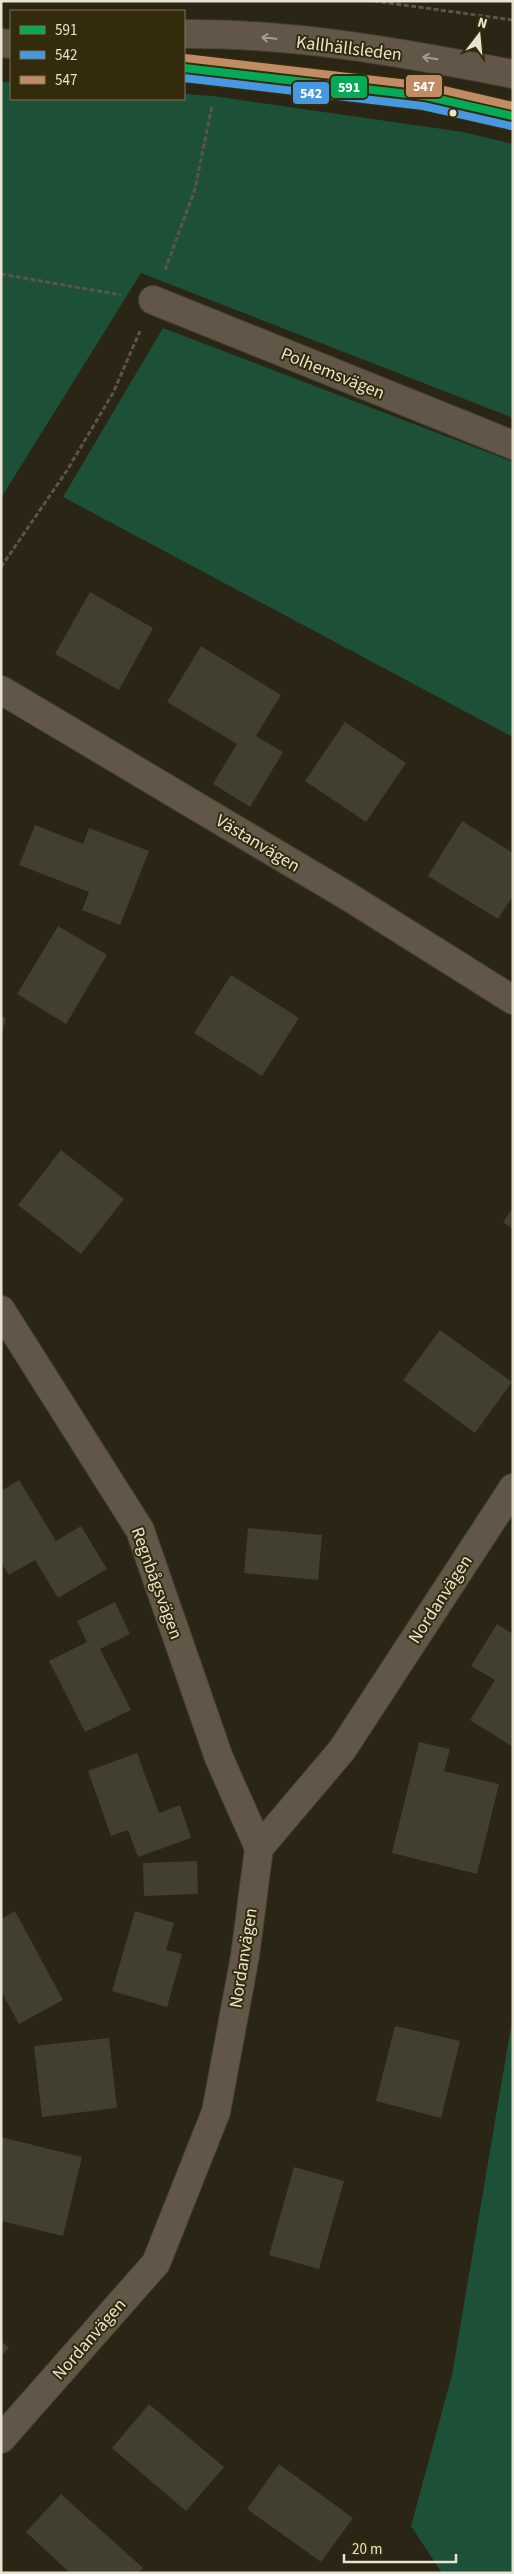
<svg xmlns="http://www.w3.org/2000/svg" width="514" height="2574" font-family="'Source Sans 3',sans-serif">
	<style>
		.green { fill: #1d5137 }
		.building { fill: #423e30 }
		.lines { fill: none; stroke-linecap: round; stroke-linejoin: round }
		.minor-casing { stroke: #433f30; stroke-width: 30 }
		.tertiary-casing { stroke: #433f30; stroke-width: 30 }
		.path { stroke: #5d5448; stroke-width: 3; stroke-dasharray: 5 2.5; stroke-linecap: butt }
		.minor { stroke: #625649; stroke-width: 28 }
		.tertiary { stroke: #625649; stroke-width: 28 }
		.bus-1-casing { stroke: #332b0b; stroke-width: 11 }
		.bus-2-casing { stroke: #332b0b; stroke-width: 11 }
		.bus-3-casing { stroke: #332b0b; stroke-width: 11 }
		.bus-1 { stroke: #06aa56; stroke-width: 8 }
		.bus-2 { stroke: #4699e1; stroke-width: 8 }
		.bus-3 { stroke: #c18c65; stroke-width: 8 }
		.oneway { stroke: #a69d8e }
		.bus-dot { fill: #e9e4d2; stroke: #332b0b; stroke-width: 2 }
		.labels { text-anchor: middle; stroke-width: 4; stroke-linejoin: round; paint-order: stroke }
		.street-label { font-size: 18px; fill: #e9e4d2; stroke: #332b0b }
		.line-badge { stroke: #332b0b; stroke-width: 2 }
		.badge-label { font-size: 14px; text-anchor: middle; font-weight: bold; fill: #fff }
	</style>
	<rect width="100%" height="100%" fill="#2a2514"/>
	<g class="green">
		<path d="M 1,82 L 11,82 L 11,99 L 184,99 L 184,94 L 213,96 L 463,132 L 513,144 L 513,418 L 141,273 L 1,498 Z"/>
		<path d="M 163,328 L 513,462 L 513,737 L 63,497 Z"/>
		<path d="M 513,2015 L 513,2573 L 442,2573 L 411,2526 L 452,2375 Z"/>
	</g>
	<g class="building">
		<path d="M 90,592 L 153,628 L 119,690 L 55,654 Z"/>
		<path d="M 201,646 L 281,695 L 256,736 L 283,752 L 250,807 L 213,784 L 237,744 L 167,702 Z"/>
		<path d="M 345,722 L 406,763 L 366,822 L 305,781 Z"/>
		<path d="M 462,821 L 513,853 L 513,896 L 498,919 L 428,876 Z"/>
		<path d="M 35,825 L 83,844 L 89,828 L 149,851 L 120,925 L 82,910 L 89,892 L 19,865 Z"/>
		<path d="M 58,926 L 107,955 L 66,1024 L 17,994 Z"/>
		<path d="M 231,975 L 299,1018 L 262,1076 L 194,1033 Z"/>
		<path d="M 1,1017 L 6,1018 L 2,1034 L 1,1033 Z"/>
		<path d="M 61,1150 L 124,1199 L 81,1254 L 18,1205 Z"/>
		<path d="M 513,1208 L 513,1229 L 503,1222 Z"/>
		<path d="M 440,1330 L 512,1382 L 475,1433 L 403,1380 Z"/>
		<path d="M 19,1480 L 56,1541 L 81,1526 L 107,1569 L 58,1598 L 35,1560 L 9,1575 L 1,1563 L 1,1491 Z"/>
		<path d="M 248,1528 L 322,1535 L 318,1580 L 244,1573 Z"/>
		<path d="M 115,1602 L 130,1634 L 100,1649 L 131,1710 L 85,1732 L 49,1661 L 87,1642 L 77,1621 Z"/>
		<path d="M 497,1624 L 513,1634 L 513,1747 L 470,1720 L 495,1680 L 471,1666 Z"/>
		<path d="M 419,1742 L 450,1749 L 444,1771 L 499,1784 L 477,1874 L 392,1853 Z"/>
		<path d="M 137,1753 L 159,1813 L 180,1805 L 191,1838 L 138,1857 L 128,1830 L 111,1836 L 88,1771 Z"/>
		<path d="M 197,1861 L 198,1894 L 144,1896 L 143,1863 Z"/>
		<path d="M 15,1911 L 63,2000 L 19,2024 L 1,1991 L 1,1919 Z"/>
		<path d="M 135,1911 L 174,1923 L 166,1950 L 182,1954 L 167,2007 L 112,1991 Z"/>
		<path d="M 395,2026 L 460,2041 L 441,2118 L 376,2101 Z"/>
		<path d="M 109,2038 L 117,2108 L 42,2117 L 34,2046 Z"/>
		<path d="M 1,2137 L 82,2157 L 63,2236 L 1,2221 Z"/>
		<path d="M 294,2167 L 344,2181 L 319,2269 L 269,2255 Z"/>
		<path d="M 1,2341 L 9,2348 L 1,2356 Z"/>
		<path d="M 149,2404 L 224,2467 L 186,2511 L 112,2448 Z"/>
		<path d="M 279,2464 L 353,2518 L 321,2562 L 247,2509 Z"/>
		<path d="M 61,2494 L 143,2568 L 138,2573 L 70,2573 L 26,2532 Z"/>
	</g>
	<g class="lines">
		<g class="minor-casing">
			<g id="minor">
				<path d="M 153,300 L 513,445"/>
				<path d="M 1,690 L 349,897 L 513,1000"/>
				<path d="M 1,1310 L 140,1530 L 219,1758 L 259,1848"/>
				<path d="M 1,2439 L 156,2263 L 216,2112 L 245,1956 L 259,1848 L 342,1750 L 513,1488"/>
			</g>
		</g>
		<g class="tertiary-casing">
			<g id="tertiary">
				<path d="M 184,34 C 294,33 405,53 513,74"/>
				<path d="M 1,43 L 11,44"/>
				<path d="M 184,68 L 425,96 L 513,116"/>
			</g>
		</g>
		<g class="path">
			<path d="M 374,1 L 513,20"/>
			<path d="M 165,270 L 195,189 L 212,106"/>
			<path d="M 1,274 L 121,295"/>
			<path d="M 1,567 L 66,472 L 113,393 L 140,331"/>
		</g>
		<use href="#minor" class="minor"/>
		<use href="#tertiary" class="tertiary"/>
		<g class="bus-1-casing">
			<path id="bus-1" d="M 184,68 L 425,96 L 513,116"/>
		</g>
		<g class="bus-2-casing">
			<path id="bus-2" d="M 184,78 L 423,106 L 511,126"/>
		</g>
		<g class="bus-3-casing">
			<path id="bus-3" d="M 185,58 L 426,86 L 513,106"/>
		</g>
		<use href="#bus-1" class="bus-1"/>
		<use href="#bus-2" class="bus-2"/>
		<use href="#bus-3" class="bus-3"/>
	</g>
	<defs><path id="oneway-shaft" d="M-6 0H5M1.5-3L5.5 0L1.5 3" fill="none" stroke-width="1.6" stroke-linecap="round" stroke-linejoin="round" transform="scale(1.25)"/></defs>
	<g class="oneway">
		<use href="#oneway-shaft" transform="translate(269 38) rotate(-174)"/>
		<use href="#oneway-shaft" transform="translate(430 58) rotate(-171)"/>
	</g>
	<circle class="bus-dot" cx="453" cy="113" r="4.5"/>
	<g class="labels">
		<g class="street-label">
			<text transform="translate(349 48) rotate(7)" y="6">Kallhällsleden</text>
			<text transform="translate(333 373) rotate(22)" y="6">Polhemsvägen</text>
			<text transform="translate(258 843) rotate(31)" y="6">Västanvägen</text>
			<text transform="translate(157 1583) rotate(70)" y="6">Regnbågsvägen</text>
			<text transform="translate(440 1599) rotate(-57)" y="6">Nordanvägen</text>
			<text transform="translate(243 1958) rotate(-81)" y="6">Nordanvägen</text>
			<text transform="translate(89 2339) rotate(-49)" y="6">Nordanvägen</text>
		</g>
	</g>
	<g class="line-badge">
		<rect x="405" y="74" width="38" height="24" rx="5" fill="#c18c65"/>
		<rect x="330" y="75" width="38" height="24" rx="5" fill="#06aa56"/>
		<rect x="292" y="81" width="38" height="24" rx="5" fill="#4699e1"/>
	</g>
	<g class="badge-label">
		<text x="424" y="91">547</text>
		<text x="349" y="92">591</text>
		<text x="311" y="98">542</text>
	</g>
	<rect width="514" height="2574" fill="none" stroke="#e9e4d2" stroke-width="5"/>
	<rect x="10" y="10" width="175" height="90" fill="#332b0b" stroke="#7c755b"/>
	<rect x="20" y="26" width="25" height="8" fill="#06aa56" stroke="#7c755b"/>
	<text x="55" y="35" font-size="15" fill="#e9e4d2">591</text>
	<rect x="20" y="51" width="25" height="8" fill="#4699e1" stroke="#7c755b"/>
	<text x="55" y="60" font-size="15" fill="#e9e4d2">542</text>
	<rect x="20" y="76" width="25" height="8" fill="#c18c65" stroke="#7c755b"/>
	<text x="55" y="85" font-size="15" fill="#e9e4d2">547</text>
	<g transform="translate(479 35) rotate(16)" stroke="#332b0b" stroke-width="4" paint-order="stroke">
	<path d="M0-4L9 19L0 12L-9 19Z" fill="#e9e4d2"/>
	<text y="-8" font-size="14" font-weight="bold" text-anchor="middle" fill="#e9e4d2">N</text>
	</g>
	<path d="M344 2554v8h112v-8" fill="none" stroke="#e9e4d2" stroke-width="2.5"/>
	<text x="352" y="2554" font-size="15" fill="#e9e4d2" stroke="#332b0b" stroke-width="4" paint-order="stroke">20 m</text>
</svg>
